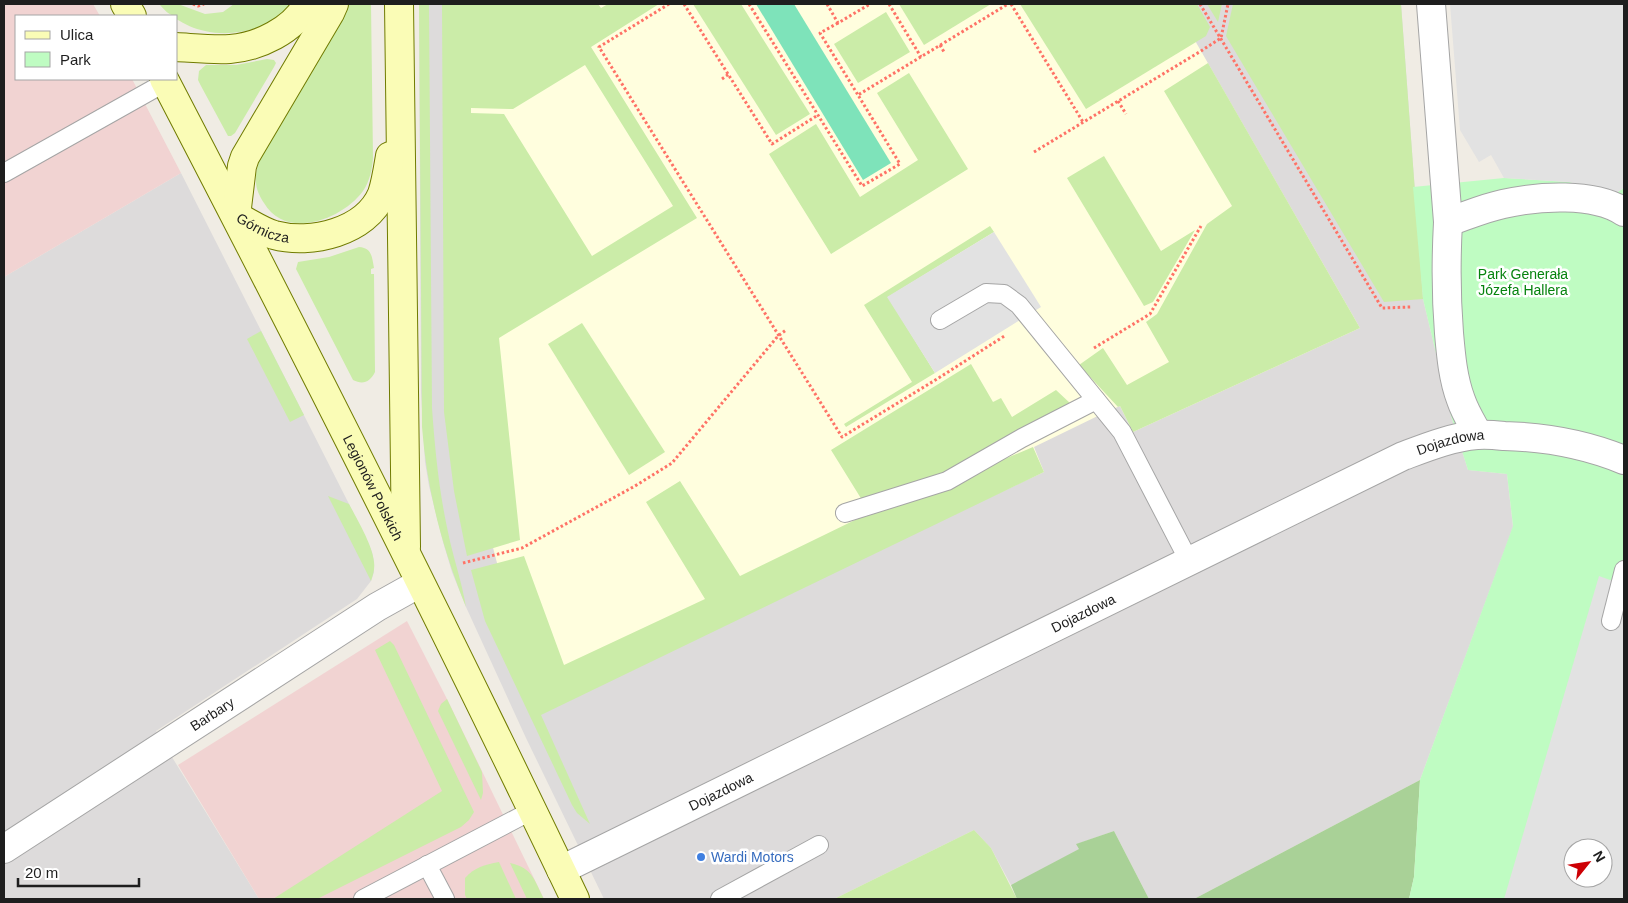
<svg xmlns="http://www.w3.org/2000/svg" width="1628" height="903" font-family="Helvetica,sans-serif">
	<style>
		.residential { fill: #dddbdb }
		.commercial { fill: #f1d3d2 }
		.education { fill: #fffede }
		.grass { fill: #cbeca8; fill-rule: evenodd }
		.forest { fill: #a9d197 }
		.park { fill: #bffcc2; fill-rule: evenodd }
		.pitch { fill: #7ee3ba }
		.parking { fill: #e2e2e2; fill-rule: evenodd }
		.lines { fill: none; stroke-linecap: round; stroke-linejoin: round }
		.lane-casing { stroke: #a5a5a5; stroke-width: 20 }
		.street-casing { stroke: #a5a5a5; stroke-width: 30 }
		.secondary-casing { stroke: #707b00; stroke-width: 30 }
		.path { stroke: #ff7266; stroke-width: 3; stroke-dasharray: 2.5 2.5; stroke-linecap: butt }
		.lane { stroke: #fff; stroke-width: 18 }
		.street { stroke: #fff; stroke-width: 28 }
		.secondary { stroke: #fafcb6; stroke-width: 28 }
		.shop-dot { fill: #3f7fe0; stroke: #fff; stroke-width: 2 }
		.labels { text-anchor: middle; stroke-width: 5; stroke-linejoin: round; paint-order: stroke }
		.street-label { font-size: 14px; fill: #1e1e1e; stroke: #fff }
		.park-label { font-size: 14px; fill: #06830e; stroke: #fff }
		.shop-label { font-size: 14px; fill: #366cbe; stroke: #fff; text-anchor: start }
	</style>
	<rect width="100%" height="100%" fill="#f0ece4"/>
	<g class="residential">
		<path d="M 419,4 L 1401,4 L 1423,299 L 1451,416 L 1468,470 L 1507,474 L 1513,527 L 1420,780 L 1194,899 L 1149,899 L 1114,831 L 1077,844 L 1080,849 L 1011,885 L 991,848 L 974,830 L 834,899 L 604,899 L 526,738 L 466,607 L 452,572 L 443,542 L 429,486 L 425,462 L 421,393 Z"/>
		<path d="M 181,173 L 349,504 L 372,552 L 374,562 L 374,572 L 371,581 L 357,599 L 156,731 L 259,899 L 4,899 L 4,277 Z"/>
	</g>
	<g class="commercial">
		<path d="M 4,4 L 93,4 L 100,16 L 16,16 L 16,79 L 132,79 L 181,173 L 4,277 Z"/>
		<path d="M 407,621 L 447,699 L 544,899 L 259,899 L 178,765 Z"/>
	</g>
	<path class="education" d="M 469,4 L 1174,4 L 1360,328 L 1133,432 L 1120,406 L 1106,412 L 1034,447 L 1044,472 L 696,635 L 556,707 L 509,609 L 484,513 L 473,428 Z"/>
	<g class="grass">
		<path d="M 159,4 L 178,4 L 205,14 L 223,12 L 234,4 L 293,4 C 273,28 235,38 205,31 C 194,29 185,24 176,19 L 176,16 C 169,16 164,9 159,4 Z"/>
		<path d="M 346,4 L 371,4 L 373,158 C 372,169 370,181 363,191 C 343,219 286,241 264,203 C 260,197 256,189 256,182 C 255,174 258,166 259,159 Z"/>
		<path d="M 419,4 L 429,4 L 432,408 C 435,450 439,491 448,532 C 453,557 462,582 466,607 C 442,547 427,491 422,427 Z"/>
		<path d="M 442,4 L 598,4 L 601,8 L 608,4 L 659,4 L 591,47 L 697,218 L 499,338 L 520,540 L 467,556 L 454,491 L 444,412 ZM 585,65 L 673,206 L 592,256 L 504,114 L 471,113 L 471,108 L 513,109 Z"/>
		<path d="M 693,4 L 741,4 L 810,114 L 776,135 Z"/>
		<path d="M 899,4 L 991,4 L 924,45 Z"/>
		<path d="M 1020,4 L 1197,4 L 1210,27 L 1206,36 L 1086,109 Z"/>
		<path d="M 1207,4 L 1222,4 L 1218,22 Z"/>
		<path d="M 1233,4 L 1401,4 L 1423,299 L 1384,302 L 1226,36 Z"/>
		<path d="M 886,12 L 910,52 L 858,83 L 834,44 Z"/>
		<path d="M 267,59 L 274,60 L 276,63 L 274,67 L 235,133 L 231,136 L 228,136 L 201,86 L 198,80 L 199,71 L 206,65 L 236,65 Z"/>
		<path d="M 1208,63 L 1360,328 L 1133,432 L 1120,406 L 1118,407 L 1079,365 L 1103,348 L 1127,385 L 1169,362 L 1146,322 L 1157,314 L 1207,224 L 1232,206 L 1164,91 Z"/>
		<path d="M 909,73 L 968,169 L 831,254 L 769,154 L 816,124 L 860,197 L 918,160 L 877,93 Z"/>
		<path d="M 1104,156 L 1161,251 L 1195,230 L 1153,302 L 1144,306 L 1067,178 Z"/>
		<path d="M 990,226 L 994,232 L 888,297 L 935,373 L 846,427 L 844,424 L 912,382 L 864,305 Z"/>
		<path d="M 359,247 C 372,248 372,257 374,268 L 371,269 L 371,274 L 374,274 L 375,372 C 370,382 363,385 353,380 L 296,269 L 298,262 L 329,257 Z"/>
		<path d="M 582,323 L 665,452 L 629,475 L 548,344 Z"/>
		<path d="M 261,331 L 304,415 L 290,422 L 247,339 Z"/>
		<path d="M 971,364 L 993,402 L 1001,398 L 1012,417 L 1056,390 L 1071,404 L 997,442 L 959,466 L 889,494 L 862,500 L 831,450 Z"/>
		<path d="M 1033,447 L 1044,472 L 541,715 L 590,824 L 577,813 L 572,805 L 485,621 L 471,570 L 524,556 L 564,665 L 705,599 L 646,502 L 680,481 L 740,576 L 857,519 L 957,486 L 1002,460 Z"/>
		<path d="M 328,496 L 349,504 C 357,519 373,546 374,562 C 375,569 373,575 371,581 Z"/>
		<path d="M 390,641 L 394,645 L 474,812 L 469,820 L 461,827 L 317,899 L 273,899 L 442,791 L 375,650 Z"/>
		<path d="M 447,699 L 482,772 L 483,793 L 481,800 L 438,711 L 441,704 Z"/>
		<path d="M 974,830 L 991,848 L 1017,899 L 834,899 Z"/>
		<path d="M 499,862 L 516,899 L 467,899 L 465,895 L 465,878 C 475,867 484,865 499,862 Z"/>
		<path d="M 510,863 C 533,868 534,880 544,899 L 527,899 Z"/>
	</g>
	<g class="forest">
		<path d="M 1420,780 L 1414,877 L 1409,899 L 1194,899 Z"/>
		<path d="M 1114,831 L 1149,899 L 1017,899 L 1011,885 L 1079,849 L 1076,844 Z"/>
	</g>
	<path class="park" d="M 1504,178 L 1569,182 L 1616,193 L 1624,188 L 1624,899 L 1409,899 L 1414,877 L 1420,780 L 1513,526 L 1507,474 L 1468,470 L 1451,416 L 1423,299 L 1413,187 ZM 1573,848 L 1603,848 L 1603,878 L 1573,878 Z"/>
	<path class="pitch" d="M 756,4 L 794,4 L 891,163 L 863,180 Z"/>
	<g class="parking">
		<path d="M 1450,4 L 1624,4 L 1624,188 L 1616,193 L 1569,182 L 1504,178 L 1491,155 L 1479,162 L 1460,130 Z"/>
		<path d="M 994,232 L 1041,307 L 935,373 L 887,297 Z"/>
		<path d="M 1599,576 L 1624,585 L 1624,899 L 1504,899 ZM 1573,848 L 1603,848 L 1603,878 L 1573,878 Z"/>
	</g>
	<g class="lines">
		<g class="lane-casing">
			<g id="lane">
				<path d="M 4,173 L 166,82"/>
				<path d="M 940,320 L 986,293 L 1004,294 L 1019,305 L 1122,432 L 1189,561"/>
				<path d="M 845,513 L 947,481 L 1022,438 L 1096,400"/>
				<path d="M 1611,621 L 1624,570"/>
				<path d="M 427,865 L 445,899"/>
				<path d="M 363,899 L 531,811"/>
				<path d="M 720,899 L 819,845"/>
			</g>
		</g>
		<g class="street-casing">
			<g id="street">
				<path d="M 1431,4 L 1448,222 C 1446,259 1446,296 1449,333 C 1451,356 1453,379 1461,400 C 1465,412 1472,423 1478,434"/>
				<path d="M 1448,222 C 1466,216 1484,208 1503,204 C 1538,196 1594,192 1624,212"/>
				<path id="s1" d="M 4,849 L 377,607 L 420,583"/>
				<path id="s2" d="M 561,870 L 1403,456 C 1427,447 1452,437 1477,435 C 1486,434 1495,435 1504,436 C 1546,437 1585,444 1624,460"/>
			</g>
		</g>
		<g class="secondary-casing">
			<g id="secondary">
				<path d="M 125,4 L 132,16"/>
				<path d="M 399,4 L 406,547"/>
				<path d="M 176,47 C 194,48 212,50 230,49 C 258,47 294,30 307,4"/>
				<path id="s3" d="M 164,79 C 305,350 443,623 575,899"/>
				<path id="s4" d="M 236,216 C 248,222 261,231 274,235 C 311,245 366,232 382,194 C 386,182 388,168 390,156"/>
				<path d="M 236,216 L 242,166 L 245,157 L 330,13 L 334,4"/>
			</g>
		</g>
		<g class="path">
			<path d="M 193,4 L 198,6 L 204,4"/>
			<path d="M 669,4 L 599,47 L 842,437 L 937,379 L 1006,335"/>
			<path d="M 684,4 L 772,144 L 818,115"/>
			<path d="M 749,4 L 862,186 L 900,164 L 858,95 L 1008,4"/>
			<path d="M 827,4 L 838,23 L 870,4"/>
			<path d="M 889,4 L 921,57"/>
			<path d="M 1011,4 L 1083,122"/>
			<path d="M 1200,4 L 1382,308 L 1411,307"/>
			<path d="M 838,23 L 820,33 L 858,95"/>
			<path d="M 940,45 L 944,52"/>
			<path d="M 722,79 L 729,74"/>
			<path d="M 1118,101 L 1126,114"/>
			<path d="M 1034,152 L 1201,51 L 1221,38 L 1228,4"/>
			<path d="M 1094,348 L 1150,314 L 1201,226"/>
			<path d="M 463,563 L 522,548 L 635,486 L 672,463 L 778,336 L 786,330"/>
		</g>
		<use href="#lane" class="lane"/>
		<use href="#street" class="street"/>
		<use href="#secondary" class="secondary"/>
	</g>
	<circle class="shop-dot" cx="701" cy="857" r="5"/>
	<g class="labels">
		<g class="street-label">
			<text dy="5" stroke="none"><textPath href="#s4" startOffset="30">Górnicza</textPath></text>
			<text dy="5" stroke="none"><textPath href="#s2" startOffset="988">Dojazdowa</textPath></text>
			<text dy="5" stroke="none"><textPath href="#s3" startOffset="459">Legionów Polskich</textPath></text>
			<text dy="5" stroke="none"><textPath href="#s2" startOffset="582">Dojazdowa</textPath></text>
			<text dy="5" stroke="none"><textPath href="#s1" startOffset="248">Barbary</textPath></text>
			<text dy="5" stroke="none"><textPath href="#s2" startOffset="178">Dojazdowa</textPath></text>
		</g>
		<g class="park-label">
			<text x="1523" y="279">Park Generała<tspan x="1523" dy="16">Józefa Hallera</tspan></text>
		</g>
		<g class="shop-label">
			<text x="711" y="862">Wardi Motors</text>
		</g>
	</g>
	<rect width="1628" height="903" fill="none" stroke="#1e1e1e" stroke-width="10"/>
	<rect x="15" y="15" width="162" height="65" fill="#ffffff" stroke="#a5a5a5"/>
	<rect x="25" y="31" width="25" height="8" fill="#fafcb6" stroke="#a5a5a5"/>
	<text x="60" y="40" font-size="15" fill="#1e1e1e">Ulica</text>
	<rect x="25" y="52" width="25" height="15" fill="#bffcc2" stroke="#a5a5a5"/>
	<text x="60" y="65" font-size="15" fill="#1e1e1e">Park</text>
	<g transform="translate(1588 863) rotate(60)"><circle r="24" fill="#ffffff" stroke="#a5a5a5"/>
	<path d="M0-4L9 19L0 12L-9 19Z" fill="#cd0005"/>
	<text y="-8" font-size="14" font-weight="bold" text-anchor="middle" fill="#1e1e1e">N</text>
	</g>
	<path d="M18 878v8h121v-8" fill="none" stroke="#1e1e1e" stroke-width="2.5"/>
	<text x="25" y="878" font-size="15" fill="#1e1e1e" stroke="#ffffff" stroke-width="4" paint-order="stroke">20 m</text>
</svg>
